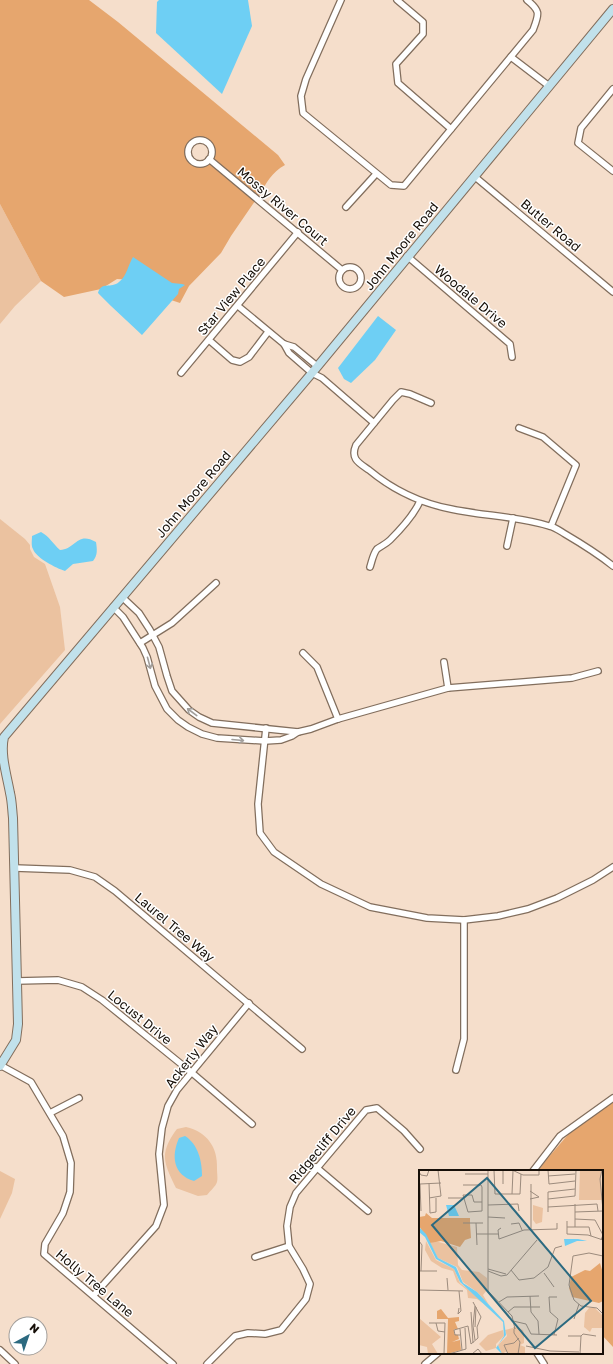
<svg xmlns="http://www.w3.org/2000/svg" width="613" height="1364" font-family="'Golos Text',sans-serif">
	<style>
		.green { fill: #ebc2a0 }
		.forest { fill: #e6a66e }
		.water { fill: #6ecff4 }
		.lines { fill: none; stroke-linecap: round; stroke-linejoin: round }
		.street-casing { stroke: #826e5d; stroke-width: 8 }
		.secondary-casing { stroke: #826e5d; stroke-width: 10 }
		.street { stroke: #fff; stroke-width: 5.5 }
		.secondary { stroke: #c1e1eb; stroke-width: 8 }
		.oneway { stroke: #a29f9c }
		.labels { text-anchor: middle; stroke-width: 3; stroke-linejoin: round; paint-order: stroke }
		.street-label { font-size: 13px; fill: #160f08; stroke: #fff }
		.inset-road { fill: none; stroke: #9c8b7d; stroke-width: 1 }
		.view { fill: #2c6a80; fill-opacity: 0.15; stroke: #2c6a80; stroke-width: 2 }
		.inset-edge { fill: none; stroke: #160f08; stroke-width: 2 }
	</style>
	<rect width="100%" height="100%" fill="#f5decb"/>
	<g class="green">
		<path d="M 0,204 L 41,281 L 15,306 L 0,324 Z"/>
		<path d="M 0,519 L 25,539 L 30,545 L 30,549 L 34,557 L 45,564 L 60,607 L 65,650 L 0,724 Z"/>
		<path d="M 186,1127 C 207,1132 218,1147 217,1169 C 217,1173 218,1179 217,1182 C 216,1186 210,1191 207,1195 L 198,1196 L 176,1188 C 172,1180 165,1166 165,1158 C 164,1148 172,1135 177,1129 Z"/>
		<path d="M 0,1171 L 15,1179 L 12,1193 L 0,1219 Z"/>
	</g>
	<g class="forest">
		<path d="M 0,0 L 89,0 L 118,22 L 278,155 L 285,165 C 272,172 266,183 259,196 L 213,158 C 215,153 214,147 211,143 C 193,123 170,163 200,167 L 209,163 L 255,201 L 231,236 L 221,253 L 189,286 L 180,303 L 150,293 L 133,280 L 117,279 L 101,289 L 64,297 L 41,281 L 0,204 Z"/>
		<path d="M 613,1102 L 613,1347 L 602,1335 L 602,1171 L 538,1171 L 547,1159 L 572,1130 Z"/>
	</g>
	<g class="water">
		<path d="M 159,0 L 248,0 L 252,26 L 222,94 L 156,33 L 157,2 Z"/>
		<path d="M 133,257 L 172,283 L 182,284 L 185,285 L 179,289 L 178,294 L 142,335 L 111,306 L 98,293 C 101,281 111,289 119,282 C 127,276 128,265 133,257 Z"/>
		<path d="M 378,316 L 396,330 L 375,360 L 351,383 L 344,379 L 338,368 Z"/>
		<path d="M 41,532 C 50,537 53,544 60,550 C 76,549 77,531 96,542 C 97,549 98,555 93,561 L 73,564 L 65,571 C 56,568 36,558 33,549 C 31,546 32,540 32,536 Z"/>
		<path d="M 185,1136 C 198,1144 202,1161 202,1176 L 194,1181 C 173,1175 171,1156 179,1138 Z"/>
	</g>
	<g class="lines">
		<g class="street-casing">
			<g id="street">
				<path d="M 341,0 L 306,79 L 301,96 L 303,113 L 391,185 L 404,186 L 533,30 C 539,14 541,11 527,0"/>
				<path d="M 397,0 L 423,22 L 423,34 L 396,64 L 398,83 L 451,129"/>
				<path d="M 511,57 L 549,86"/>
				<path d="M 613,89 L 581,128 L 578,143 L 613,171"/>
				<circle cx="200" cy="152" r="12"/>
				<path d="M 209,159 L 342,270"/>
				<path d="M 474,176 L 613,292"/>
				<path d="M 346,207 L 376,174"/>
				<path d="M 407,256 L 510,344 L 512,357"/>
				<circle cx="350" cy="278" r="11"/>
				<path d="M 238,306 L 284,344 L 294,347 L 317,366"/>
				<path d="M 209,340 L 232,360 L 240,362 L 249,357 L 268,332"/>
				<path d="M 284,344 L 289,353 L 312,373 L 322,378 L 374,423"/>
				<path d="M 181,373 L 298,232"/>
				<path d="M 431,403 L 410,394 L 401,392 L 393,400 L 356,445 C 350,459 359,463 369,470 C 393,490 420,503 451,509 C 483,516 517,516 549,526 C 555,527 560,531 565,534 C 582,544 598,554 613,566"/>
				<path d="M 519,428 L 543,437 L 576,465 L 551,526"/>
				<path d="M 507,546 L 513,518"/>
				<path d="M 370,567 C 372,561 373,554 377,549 C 381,546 386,544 390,540 C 401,529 414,515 420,501"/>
				<path d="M 122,597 L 139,613 L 150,630 L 159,647 L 167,676 L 172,691 L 189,710 L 199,717 L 212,723 L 298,732"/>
				<path d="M 113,607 L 123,617 L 143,648 L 147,657 L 155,686 L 167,709 L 178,720 L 188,727 L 202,734 L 217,738 L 265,741 L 281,740 L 292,736 L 298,732 L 311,729 L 338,719 L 448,688 L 572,678 L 598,671"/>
				<path d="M 140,643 L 172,623 L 216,583"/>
				<path d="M 303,653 L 317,667 L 338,719"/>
				<path d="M 444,662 L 448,688"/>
				<path d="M 266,728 L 258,804 L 260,833 L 274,852 L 321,884 L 370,907 L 427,918 L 464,920 L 498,916 L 528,909 L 557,898 L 593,880 L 613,867"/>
				<path d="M 15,868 L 70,870 L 95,877 L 115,891 L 302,1049"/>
				<path d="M 17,981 L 58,980 L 82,987 L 102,1000 L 191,1072 L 252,1124"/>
				<path d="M 0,1065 L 31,1082 L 63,1136 L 71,1163 L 70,1192 L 63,1213 L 45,1244 L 44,1254 L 173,1364"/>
				<path d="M 456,1070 L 464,1039 L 464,920"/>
				<path d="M 50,1113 L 79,1098"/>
				<path d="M 316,1167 L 368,1211"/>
				<path d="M 533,1171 L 560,1136 L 613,1098"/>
				<path d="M 255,1257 L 289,1246"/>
				<path d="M 94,1295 L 156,1226 L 164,1205 L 159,1154 L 162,1128 L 168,1106 L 177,1090 L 249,1003"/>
				<path d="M 0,1350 L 15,1364"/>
				<path d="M 537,1353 L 544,1364"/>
				<path d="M 207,1364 L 235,1336 L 248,1333 L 265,1334 L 281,1330 L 306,1299 L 310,1284 L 303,1269 L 289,1246 L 287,1226 L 290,1207 L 296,1193 L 366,1110 L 377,1108 L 404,1131 L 420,1149"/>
				<path d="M 425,1364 L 438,1353"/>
			</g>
		</g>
		<g class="secondary-casing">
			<path id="secondary" d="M 0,1066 L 16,1040 L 18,1024 L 13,818 C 12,809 12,801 10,793 C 7,776 0,754 4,737 L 312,373 L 613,9"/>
		</g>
		<use href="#street" class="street"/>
		<use href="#secondary" class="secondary"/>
	</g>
	<defs><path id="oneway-shaft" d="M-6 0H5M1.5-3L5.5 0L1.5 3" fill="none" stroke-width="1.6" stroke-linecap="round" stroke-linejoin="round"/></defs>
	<g class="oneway">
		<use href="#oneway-shaft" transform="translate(149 663) rotate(75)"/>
		<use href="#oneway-shaft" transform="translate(192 712) rotate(-143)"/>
		<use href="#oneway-shaft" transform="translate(238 740) rotate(5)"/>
	</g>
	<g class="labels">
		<g class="street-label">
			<text transform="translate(283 206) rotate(40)" y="5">Mossy River Court</text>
			<text transform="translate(551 225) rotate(40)" y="5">Butler Road</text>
			<text transform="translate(401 246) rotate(-51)" y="5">John Moore Road</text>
			<text transform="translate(231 296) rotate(-50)" y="5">Star View Place</text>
			<text transform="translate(471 296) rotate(40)" y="5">Woodale Drive</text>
			<text transform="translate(193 494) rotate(-50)" y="5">John Moore Road</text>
			<text transform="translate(175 927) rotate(40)" y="5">Laurel Tree Way</text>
			<text transform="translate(140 1017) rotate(39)" y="5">Locust Drive</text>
			<text transform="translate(191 1056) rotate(-52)" y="5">Ackerly Way</text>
			<text transform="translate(322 1145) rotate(-50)" y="5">Ridgecliff Drive</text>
			<text transform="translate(95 1283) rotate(40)" y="5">Holly Tree Lane</text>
		</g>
	</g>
	<g transform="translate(419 1170)">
		<rect width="184" height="184" fill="#f5decb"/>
		<path d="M 161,0 L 182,0 L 183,30 L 160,30 ZM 114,35 L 124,38 L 123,52 L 117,54 L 114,50 ZM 7,71 L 17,90 L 35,99 L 41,113 L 56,125 L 66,135 L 68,136 L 58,129 L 49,128 L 48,120 L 38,112 L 34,101 L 23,98 L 12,91 L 6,80 ZM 16,71 L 38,77 L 39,95 L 43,100 L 60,102 L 68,108 L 68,120 L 64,125 L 70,135 L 58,122 L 44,112 L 38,97 L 19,88 L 11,73 ZM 170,138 L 176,138 L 184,146 L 184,158 L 173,158 L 171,162 L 165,157 L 166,143 ZM 0,148 L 22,167 L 13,174 L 19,184 L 9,184 L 8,177 L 0,175 ZM 97,157 L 104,160 L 105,164 L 105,173 L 101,175 L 106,177 L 106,184 L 89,184 L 88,181 L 83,184 L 79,175 L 88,166 L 86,160 ZM 84,160 L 85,166 L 77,174 L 77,178 L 67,181 L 60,174 L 69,165 Z" fill="#ebc2a0"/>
		<path d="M 7,43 L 13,48 L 51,48 L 51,53 L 44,53 L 51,53 L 52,68 L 46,70 L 41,77 L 22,71 L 11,73 L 0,56 L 0,47 L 6,46 ZM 181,93 L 184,103 L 184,131 L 180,133 L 153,127 L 150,118 L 152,107 L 166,100 L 171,101 ZM 22,139 L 29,148 L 40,147 L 40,151 L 36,152 L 39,159 L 35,159 L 35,164 L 39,165 L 40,169 L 33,172 L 41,170 L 42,180 L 28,184 L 29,149 L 18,149 L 18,141 Z" fill="#e6a66e"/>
		<path d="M 27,35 L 35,35 L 40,46 L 30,46 ZM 0,57 L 7,64 L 19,88 L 37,97 L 44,113 L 58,122 L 85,151 L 87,165 L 79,175 L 83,184 L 77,178 L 85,166 L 84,152 L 41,112 L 35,99 L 17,89 L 6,67 L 0,62 ZM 145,69 L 159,69 L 168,71 L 158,71 L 146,76 Z" fill="#6ecff4"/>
		<path class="inset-road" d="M 69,0 L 69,121 L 93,146 L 96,159 L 95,157M 75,0 L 76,24 L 101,24 L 102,4M 93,0 L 104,5 L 120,5 L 120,0M 129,0 L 130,14 L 156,11M 183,0 L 181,9 L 184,40M 0,2 L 2,5 L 8,6 L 10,0M 46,4 L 69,4M 129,6 L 156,4M 10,13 L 11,43 L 17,42 L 17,28M 84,14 L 84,0M 112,14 L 112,59M 44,15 L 62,15 L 63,17 L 63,41 L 49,42 L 44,25 L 53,25 L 55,32 L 63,32M 111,21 L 120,27 L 111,29M 93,24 L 94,1M 10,28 L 22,26 L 19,0M 29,28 L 44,28M 129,29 L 156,26 L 157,0M 156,34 L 156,57M 69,35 L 99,34 L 100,41M 129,37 L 178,34 L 179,41M 2,41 L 1,14 L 22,13M 129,42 L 129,22 L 156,19M 156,42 L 184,41M 69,47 L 86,48M 156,49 L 176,50 L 184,65 L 182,70M 148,51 L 148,64 L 169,65 L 184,70M 44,53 L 64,53M 57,53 L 58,75M 92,54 L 100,53 L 103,60M 148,57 L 170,57 L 172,66M 82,58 L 79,60 L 80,69 L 105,60 L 138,59 L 138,53M 58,64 L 79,64M 0,71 L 3,75 L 2,101M 184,86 L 170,83 L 154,86 L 150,115 L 155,130 L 162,136 L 178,138 L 184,144M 69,99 L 87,104M 92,100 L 100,110 L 115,108 L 129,97 L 136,78 L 143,76M 0,101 L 18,101M 69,101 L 82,106 L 88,105 L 118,70M 125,103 L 135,117M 28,108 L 29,120M 0,120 L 44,121M 111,126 L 112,142 L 119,151 L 120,164M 80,132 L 88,127 L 120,126M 40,138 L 39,144 L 42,141 L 40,121M 52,142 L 54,173M 89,142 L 95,137 L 121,137M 155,149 L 160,134M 94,151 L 107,154 L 112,164 L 138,165M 10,153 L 26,153 L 25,184M 17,153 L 19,161 L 26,162M 49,156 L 52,174 L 59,168 L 58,157 L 62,147 L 54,132M 56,157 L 57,137M 41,159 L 43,180M 95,159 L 95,163 L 101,172 L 99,184M 41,165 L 36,165 L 35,160 L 49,156M 135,165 L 139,149 L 131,142 L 130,127 L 138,127M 149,166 L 162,166M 56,170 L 54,156 L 56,136M 107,176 L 131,181 L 160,182M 30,184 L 47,179 L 46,158M 53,184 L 59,179 L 63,184M 89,184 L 85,175 L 95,173 L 100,168M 161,184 L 162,166 L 164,164 L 177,166"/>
		<path class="view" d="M 68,8 L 172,131 L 116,178 L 13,55 Z"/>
		<rect width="184" height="184" class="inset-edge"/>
	</g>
	<g transform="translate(28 1336) rotate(40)"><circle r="19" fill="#ffffff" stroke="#a29f9c"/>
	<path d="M0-3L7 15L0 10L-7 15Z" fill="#2c6a80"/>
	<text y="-6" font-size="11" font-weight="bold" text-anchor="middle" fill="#160f08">N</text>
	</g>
</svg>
